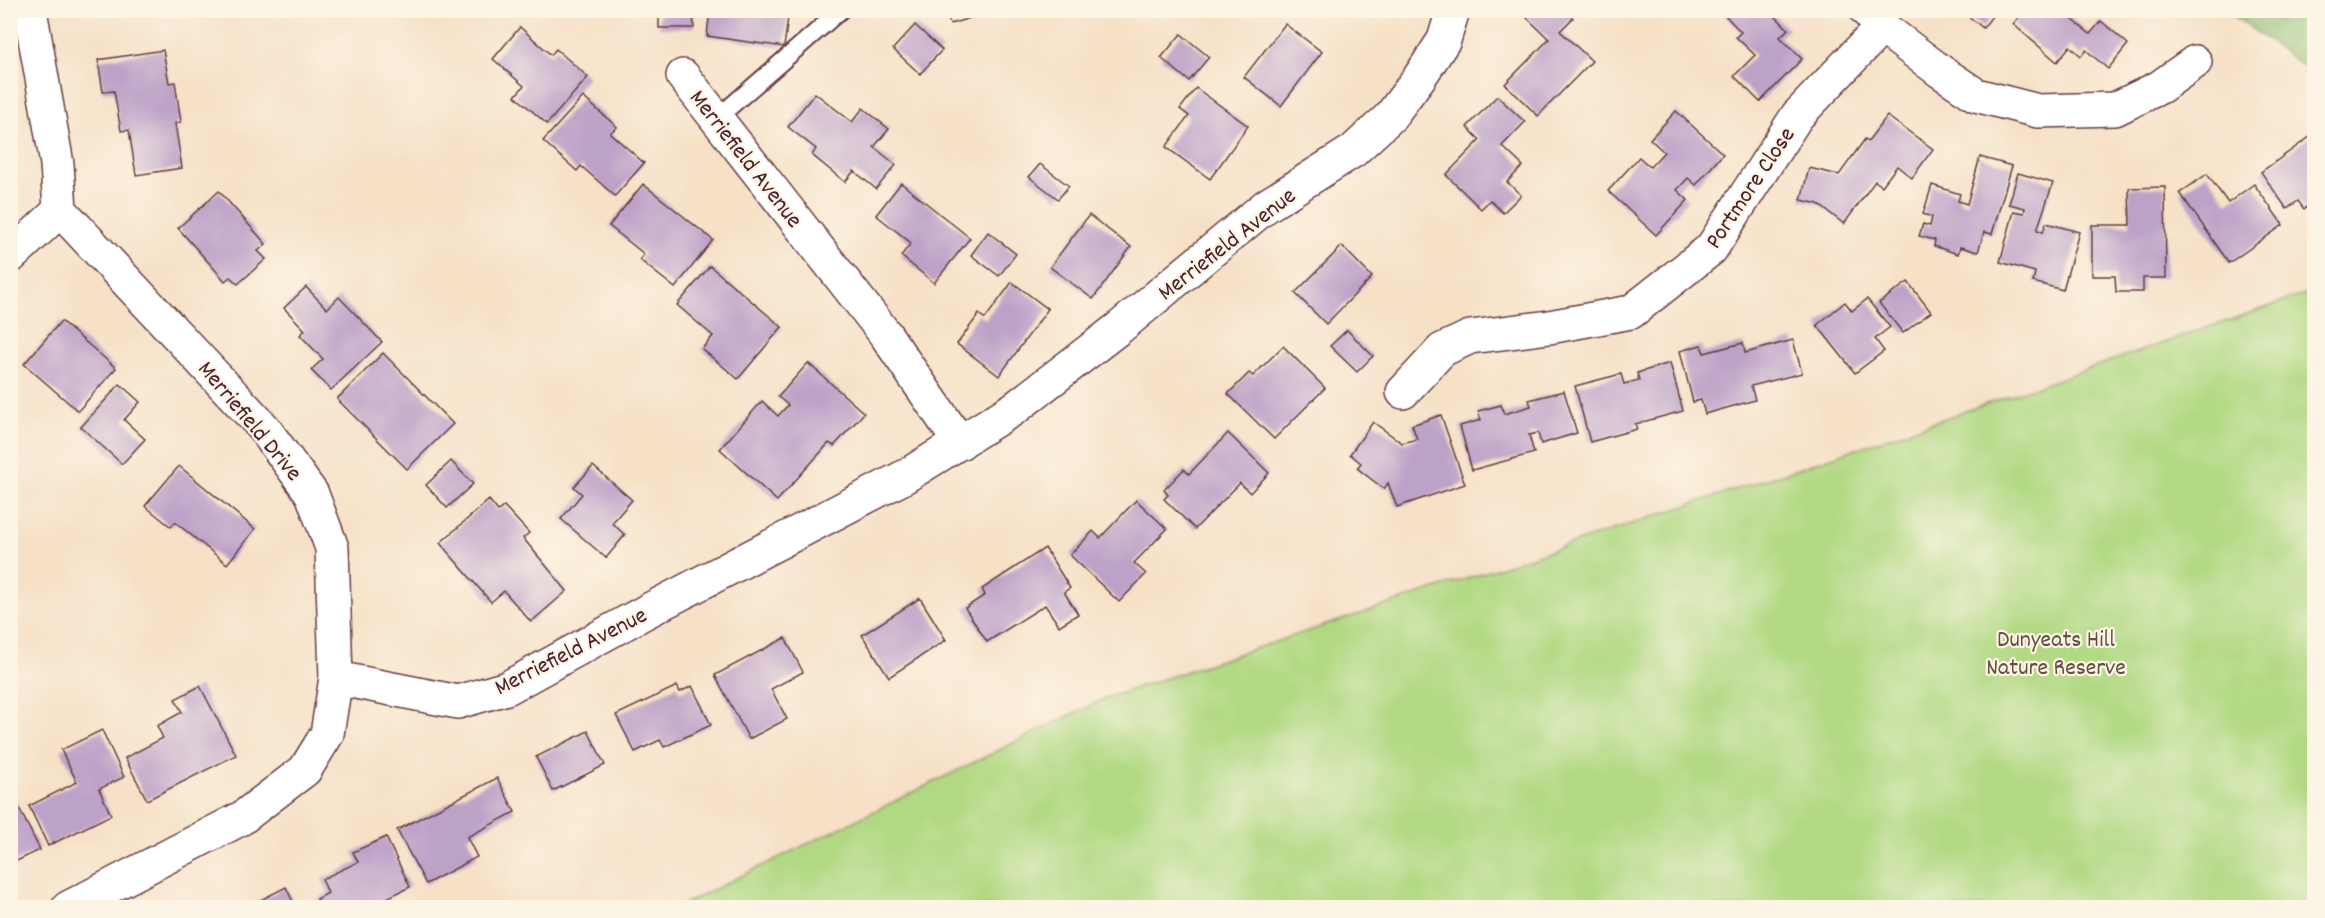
<svg xmlns="http://www.w3.org/2000/svg" width="2325" height="918" font-family="Dekko,sans-serif">
	<style>
		.green { fill: #b1d983; stroke: #7e7c57; stroke-width: 1.5 }
		.forest { fill: #8cb971; stroke: #6b6c4e; stroke-width: 1.5 }
		.building { fill: #bda2c8 }
		.lines { fill: none; stroke-linecap: round; stroke-linejoin: round }
		.lane-casing { stroke: #643c42; stroke-width: 20 }
		.street-casing { stroke: #643c42; stroke-width: 36 }
		.lane { stroke: #fff; stroke-width: 16 }
		.street { stroke: #fff; stroke-width: 33 }
		.labels { text-anchor: middle; stroke-width: 4.5; stroke-linejoin: round; paint-order: stroke }
		.street-label { font-size: 24px; fill: #4a1f2b; stroke: #fcf5e5 }
		.park-label { font-size: 24px; fill: #644e41; stroke: #fcf5e5 }
	</style>
	<rect width="100%" height="100%" fill="#fcf5e5"/>
	<filter id="ink" filterUnits="userSpaceOnUse"><feTurbulence type="fractalNoise" baseFrequency=".0167" numOctaves="2"/><feDisplacementMap in="SourceGraphic" scale="12" xChannelSelector="R" yChannelSelector="G"/><feConvolveMatrix kernelMatrix="1 2 1 2 8 2 1 2 1" color-interpolation-filters="sRGB"/></filter>
	<filter id="wash" filterUnits="userSpaceOnUse"><feTurbulence type="fractalNoise" baseFrequency=".008" numOctaves="4" result="noise"/><feDisplacementMap in="SourceGraphic" scale="24" xChannelSelector="R" yChannelSelector="G"/><feGaussianBlur stdDeviation="1.35" result="paint"/><feColorMatrix in="noise" values="0 0 0 0 0 0 0 0 0 0 0 0 0 0 0 0 0 1.4 0 .05"/><feComposite in="paint" operator="in"/></filter>
	<g filter="url(#wash)">
		<rect width="100%" height="100%" fill="#f6e1c7"/>
		<path class="green" d="M 2314,291 L 2314,907 L 678,907 L 1106,698 L 1797,469 Z"/>
		<path class="forest" d="M 2227,11 L 2314,11 L 2314,77 L 2306,68 Z"/>
		<g id="blocks">
			<g class="building">
				<path d="M 659,10 L 693,10 L 694,28 L 659,28 Z"/>
				<path d="M 710,10 L 789,10 L 784,47 L 707,36 Z"/>
				<path d="M 946,10 L 993,10 L 994,11 L 950,24 Z"/>
				<path d="M 1530,10 L 1565,10 L 1573,18 L 1560,31 L 1592,61 L 1538,116 L 1505,84 L 1549,39 L 1525,16 Z"/>
				<path d="M 1720,10 L 1754,10 L 1759,15 L 1764,10 L 1769,10 L 1788,29 L 1780,37 L 1802,59 L 1760,102 L 1734,76 L 1755,55 L 1736,37 L 1741,32 Z"/>
				<path d="M 1961,10 L 2008,10 L 2003,16 L 1996,11 L 1983,28 Z"/>
				<path d="M 2025,10 L 2072,10 L 2076,14 L 2072,19 L 2090,34 L 2101,21 L 2128,44 L 2108,69 L 2086,50 L 2081,56 L 2070,46 L 2057,62 L 2013,24 Z"/>
				<path d="M 1285,24 L 1322,52 L 1281,106 L 1244,77 Z"/>
				<path d="M 915,25 L 942,50 L 920,74 L 893,49 Z"/>
				<path d="M 520,27 L 551,55 L 556,49 L 588,77 L 547,124 L 515,96 L 524,86 L 493,59 Z"/>
				<path d="M 1181,34 L 1209,57 L 1189,81 L 1161,58 Z"/>
				<path d="M 163,50 L 169,83 L 175,82 L 181,122 L 175,123 L 182,168 L 136,175 L 129,130 L 121,131 L 114,91 L 103,92 L 98,60 Z"/>
				<path d="M 1196,88 L 1248,126 L 1210,179 L 1166,147 L 1189,116 L 1180,109 Z"/>
				<path d="M 815,93 L 852,122 L 863,108 L 889,129 L 874,147 L 896,165 L 876,189 L 854,171 L 845,182 L 812,155 L 816,149 L 788,127 Z"/>
				<path d="M 1497,96 L 1525,122 L 1502,146 L 1523,166 L 1507,182 L 1521,195 L 1503,213 L 1490,200 L 1481,209 L 1446,175 L 1480,140 L 1467,127 Z"/>
				<path d="M 583,97 L 617,127 L 610,133 L 644,163 L 615,196 L 581,166 L 577,171 L 543,141 Z"/>
				<path d="M 1676,111 L 1723,154 L 1696,185 L 1688,178 L 1677,190 L 1688,200 L 1656,235 L 1608,191 L 1639,157 L 1650,167 L 1664,152 L 1650,139 Z"/>
				<path d="M 1887,116 L 1933,149 L 1912,178 L 1897,166 L 1882,186 L 1875,181 L 1844,224 L 1818,204 L 1801,200 L 1809,168 L 1839,175 L 1865,139 L 1868,141 Z"/>
				<path d="M 2314,134 L 2314,201 L 2304,209 L 2298,201 L 2287,209 L 2261,172 Z"/>
				<path d="M 1980,157 L 2012,166 L 1992,234 L 1984,232 L 1978,252 L 1960,247 L 1958,254 L 1934,246 L 1935,240 L 1919,236 L 1923,224 L 1930,226 L 1932,217 L 1923,214 L 1932,185 L 1960,194 L 1958,201 L 1967,204 Z"/>
				<path d="M 1040,164 L 1069,186 L 1058,199 L 1029,177 Z"/>
				<path d="M 2018,173 L 2053,183 L 2037,230 L 2043,232 L 2046,223 L 2079,232 L 2063,290 L 2033,282 L 2035,272 L 2000,262 L 2014,211 L 2024,213 L 2025,208 L 2009,204 Z"/>
				<path d="M 2207,174 L 2228,203 L 2254,184 L 2283,225 L 2229,263 L 2180,193 Z"/>
				<path d="M 901,183 L 970,238 L 934,283 L 901,256 L 911,243 L 876,215 Z"/>
				<path d="M 643,184 L 713,240 L 675,288 L 640,260 L 644,254 L 609,226 Z"/>
				<path d="M 2165,187 L 2166,278 L 2143,278 L 2143,292 L 2116,292 L 2115,276 L 2092,276 L 2092,225 L 2130,225 L 2129,188 Z"/>
				<path d="M 219,191 L 266,244 L 258,251 L 266,259 L 238,284 L 230,277 L 225,281 L 178,228 Z"/>
				<path d="M 1089,215 L 1131,247 L 1093,299 L 1050,267 Z"/>
				<path d="M 988,232 L 1016,254 L 999,276 L 971,255 Z"/>
				<path d="M 1342,246 L 1372,277 L 1326,324 L 1295,293 Z"/>
				<path d="M 710,266 L 782,327 L 738,379 L 702,349 L 713,336 L 677,305 Z"/>
				<path d="M 1012,282 L 1048,309 L 999,376 L 957,344 L 979,314 L 985,319 Z"/>
				<path d="M 1908,282 L 1931,312 L 1903,333 L 1879,303 Z"/>
				<path d="M 306,287 L 327,309 L 339,297 L 382,342 L 331,390 L 311,370 L 323,359 L 300,335 L 305,330 L 284,308 Z"/>
				<path d="M 1867,299 L 1890,327 L 1875,339 L 1884,351 L 1855,373 L 1817,325 L 1845,302 L 1852,311 Z"/>
				<path d="M 61,321 L 116,368 L 78,411 L 24,364 Z"/>
				<path d="M 1347,330 L 1373,356 L 1357,372 L 1330,346 Z"/>
				<path d="M 1793,340 L 1802,373 L 1751,386 L 1755,400 L 1705,414 L 1701,400 L 1693,402 L 1680,351 L 1701,345 L 1704,353 L 1743,343 L 1745,353 Z"/>
				<path d="M 1283,346 L 1325,388 L 1274,439 L 1228,394 L 1249,373 L 1253,376 Z"/>
				<path d="M 383,353 L 453,424 L 407,469 L 337,399 Z"/>
				<path d="M 808,363 L 864,413 L 834,446 L 829,443 L 777,501 L 720,449 L 762,401 L 778,416 L 788,405 L 778,397 Z"/>
				<path d="M 1670,363 L 1683,411 L 1635,424 L 1637,429 L 1590,442 L 1575,386 L 1621,374 L 1624,384 L 1639,380 L 1637,373 Z"/>
				<path d="M 120,384 L 140,402 L 124,420 L 145,439 L 122,464 L 81,427 Z"/>
				<path d="M 1564,391 L 1577,433 L 1541,444 L 1538,433 L 1529,435 L 1534,453 L 1472,470 L 1460,426 L 1481,420 L 1478,411 L 1501,405 L 1504,414 L 1531,406 L 1529,400 Z"/>
				<path d="M 1441,415 L 1465,484 L 1397,507 L 1388,483 L 1384,489 L 1357,468 L 1361,463 L 1350,454 L 1373,422 L 1402,443 L 1417,439 L 1412,425 Z"/>
				<path d="M 1228,433 L 1269,473 L 1250,493 L 1240,483 L 1195,529 L 1164,499 L 1168,495 L 1164,490 L 1184,469 L 1189,474 Z"/>
				<path d="M 451,461 L 473,484 L 447,508 L 426,485 Z"/>
				<path d="M 179,466 L 255,529 L 227,564 L 175,522 L 171,527 L 145,506 Z"/>
				<path d="M 593,466 L 632,500 L 612,523 L 625,535 L 606,558 L 561,519 L 582,494 L 574,487 Z"/>
				<path d="M 489,500 L 498,511 L 504,506 L 529,533 L 523,538 L 567,591 L 531,622 L 504,591 L 491,602 L 440,543 Z"/>
				<path d="M 1136,500 L 1167,529 L 1134,563 L 1146,574 L 1119,602 L 1070,555 L 1093,531 L 1100,538 Z"/>
				<path d="M 1045,548 L 1070,588 L 1064,592 L 1078,614 L 1059,626 L 1045,605 L 987,642 L 965,608 L 985,595 L 982,589 Z"/>
				<path d="M 920,598 L 946,640 L 889,677 L 862,635 Z"/>
				<path d="M 785,638 L 803,672 L 771,689 L 787,719 L 749,739 L 715,675 Z"/>
				<path d="M 200,686 L 236,755 L 147,800 L 125,758 L 163,738 L 157,726 L 182,712 L 175,699 Z"/>
				<path d="M 677,686 L 680,692 L 692,686 L 711,725 L 664,747 L 660,740 L 635,752 L 616,715 Z"/>
				<path d="M 102,730 L 124,777 L 99,789 L 111,815 L 48,846 L 29,806 L 77,782 L 61,750 Z"/>
				<path d="M 588,731 L 605,765 L 553,791 L 536,757 Z"/>
				<path d="M 497,778 L 515,812 L 467,837 L 477,857 L 426,884 L 397,830 Z"/>
				<path d="M 10,790 L 40,850 L 10,864 Z"/>
				<path d="M 386,837 L 410,887 L 366,908 L 322,908 L 317,899 L 328,893 L 322,879 L 358,862 L 353,852 Z"/>
				<path d="M 286,887 L 296,908 L 245,908 Z"/>
			</g>
		</g>
	</g>
	<g filter="url(#ink)">
		<use href="#blocks" fill-opacity="0" stroke="#643c42" stroke-width="1.5"/>
		<g class="lines">
			<g class="lane-casing">
				<path id="lane" d="M 716,119 L 841,10"/>
			</g>
			<g class="street-casing">
				<g id="street">
					<path d="M 30,10 L 57,164 L 60,210 L 263,427 L 312,494 L 332,548 L 336,678 L 327,734 L 305,770 L 242,818 L 68,908"/>
					<path d="M 1866,10 L 1882,27 L 1940,71 L 1976,95 L 2038,111 L 2115,109 L 2160,87 L 2195,62"/>
					<path d="M 683,76 L 886,335 L 960,443"/>
					<path d="M 10,257 L 60,210"/>
					<path d="M 1403,392 L 1442,350 L 1470,337 L 1549,327 L 1631,312 L 1711,249 L 1797,116 L 1882,27"/>
					<path d="M 336,678 L 458,702 L 507,688 L 647,611 L 904,477 L 1015,408 L 1119,328 L 1266,206 L 1353,151 L 1390,117 L 1419,78 L 1444,40 L 1453,10"/>
				</g>
			</g>
			<use href="#lane" class="lane"/>
			<use href="#street" class="street"/>
		</g>
	</g>
	<g class="labels">
		<g class="street-label">
			<text transform="translate(747 158) rotate(52)" y="8">Merriefield Avenue</text>
			<text transform="translate(1749 187) rotate(-56)" y="8">Portmore Close</text>
			<text transform="translate(1226 243) rotate(-38)" y="8">Merriefield Avenue</text>
			<text transform="translate(251 420) rotate(50)" y="8">Merriefield Drive</text>
			<text transform="translate(570 650) rotate(-27)" y="8">Merriefield Avenue</text>
		</g>
		<g class="park-label">
			<text x="2056" y="646">Dunyeats Hill<tspan x="2056" dy="28">Nature Reserve</tspan></text>
		</g>
	</g>
	<rect width="2325" height="918" fill="none" stroke="#fcf5e5" stroke-width="36"/>
</svg>
